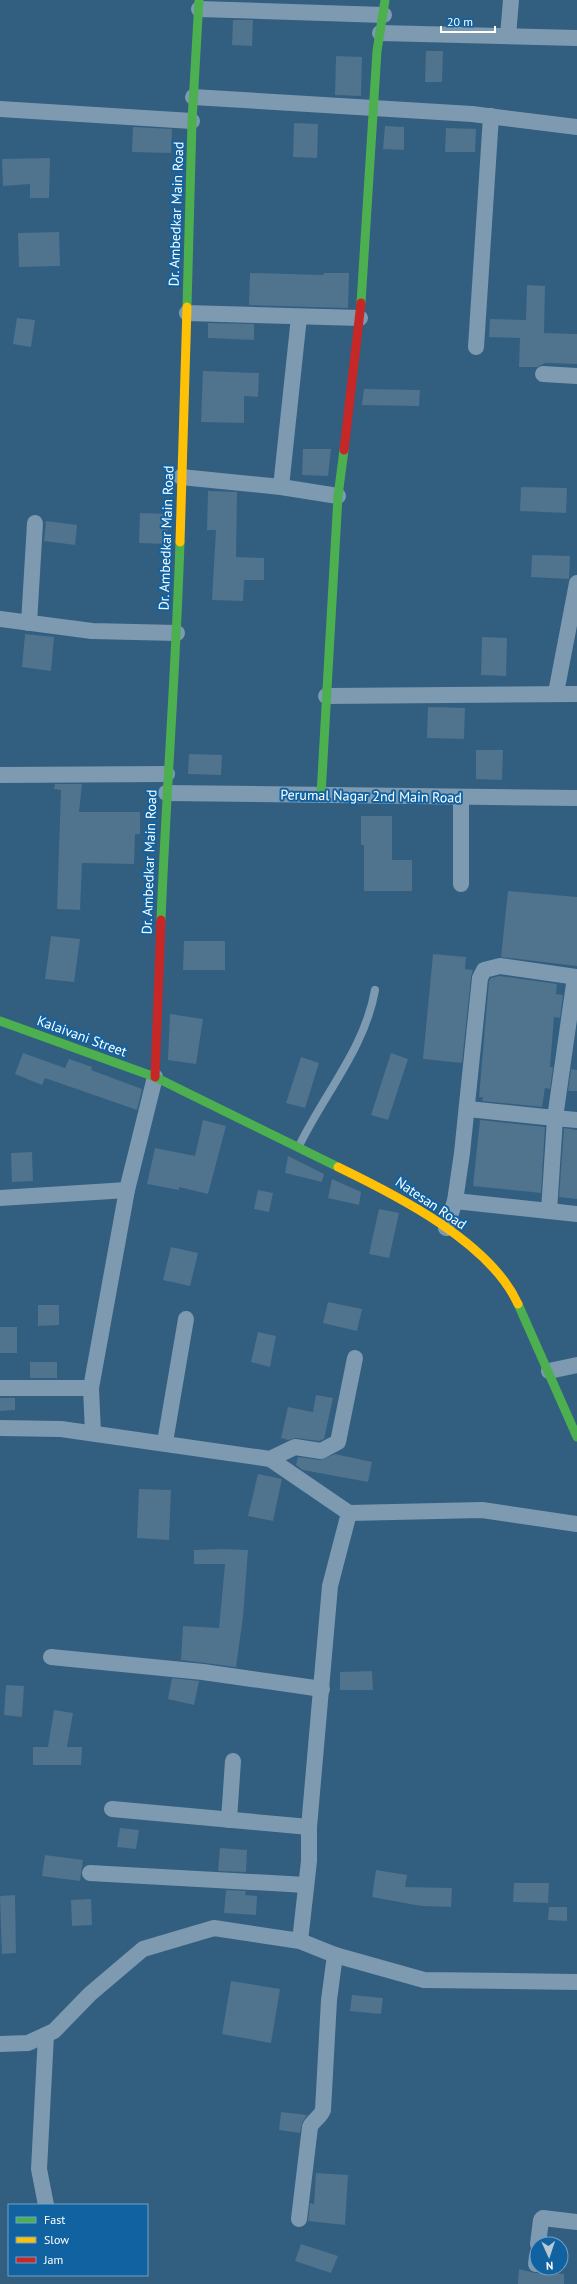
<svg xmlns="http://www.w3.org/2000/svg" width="577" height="2284" font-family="'PT Sans',sans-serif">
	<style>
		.building { fill: #50738e }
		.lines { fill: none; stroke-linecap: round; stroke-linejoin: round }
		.lane { stroke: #7d9ab0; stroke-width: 8 }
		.street { stroke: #7d9ab0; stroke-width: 16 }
		.fast { stroke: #4caf50; stroke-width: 9 }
		.slow { stroke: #ffc107; stroke-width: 9 }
		.jam { stroke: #c62828; stroke-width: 9 }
		.labels { text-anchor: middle; stroke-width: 4; stroke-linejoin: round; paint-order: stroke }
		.street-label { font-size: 14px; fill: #fff; stroke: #1162a1 }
	</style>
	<rect width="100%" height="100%" fill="#325e80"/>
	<g class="building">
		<path d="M 233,20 L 253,20 L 252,46 L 232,45 Z"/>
		<path d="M 426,51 L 443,51 L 442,82 L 425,82 Z"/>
		<path d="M 336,56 L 362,57 L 361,96 L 335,95 Z"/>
		<path d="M 294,123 L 318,124 L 317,158 L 293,157 Z"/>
		<path d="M 385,126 L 404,127 L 404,150 L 383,149 Z"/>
		<path d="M 133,127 L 172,129 L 171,153 L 132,152 Z"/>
		<path d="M 446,128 L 476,129 L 475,152 L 445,152 Z"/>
		<path d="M 50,158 L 49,198 L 30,198 L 30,184 L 3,186 L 2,159 Z"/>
		<path d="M 59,232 L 60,266 L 19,267 L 18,233 Z"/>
		<path d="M 250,273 L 323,275 L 324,273 L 349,273 L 348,308 L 249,305 Z"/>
		<path d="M 527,285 L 545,286 L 544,333 L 577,334 L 577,364 L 545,363 L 537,367 L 519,367 L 520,338 L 489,337 L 490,319 L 526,320 Z"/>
		<path d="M 17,318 L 35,320 L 31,347 L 13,344 Z"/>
		<path d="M 208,323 L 254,324 L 254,340 L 208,338 Z"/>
		<path d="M 203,371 L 259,373 L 258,397 L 244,396 L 244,423 L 201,422 Z"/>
		<path d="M 364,389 L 420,390 L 419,406 L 362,405 Z"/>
		<path d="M 303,449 L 331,449 L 328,476 L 302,475 Z"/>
		<path d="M 521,487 L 567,488 L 566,513 L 520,511 Z"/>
		<path d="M 208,491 L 237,492 L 236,557 L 264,558 L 264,580 L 244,580 L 243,601 L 212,600 L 216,530 L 207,530 Z"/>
		<path d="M 140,513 L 168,514 L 167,544 L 139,543 Z"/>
		<path d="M 46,521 L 77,525 L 75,545 L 44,541 Z"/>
		<path d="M 532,555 L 570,556 L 569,579 L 531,577 Z"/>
		<path d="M 25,634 L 54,637 L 51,671 L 22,667 Z"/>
		<path d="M 482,637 L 507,638 L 506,676 L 481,675 Z"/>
		<path d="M 428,707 L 465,708 L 464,739 L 427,738 Z"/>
		<path d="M 476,750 L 503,750 L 502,780 L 476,779 Z"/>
		<path d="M 189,754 L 222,755 L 221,775 L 188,774 Z"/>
		<path d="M 55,784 L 82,784 L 79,812 L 140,812 L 140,834 L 135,834 L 134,864 L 82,863 L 80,910 L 57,909 L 61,790 L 54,789 Z"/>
		<path d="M 361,816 L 392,816 L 392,860 L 412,860 L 412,891 L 364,891 L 364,845 L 361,845 Z"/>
		<path d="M 508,891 L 577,897 L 577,966 L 501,957 Z"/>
		<path d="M 51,936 L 80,939 L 74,982 L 45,979 Z"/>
		<path d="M 184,941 L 225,941 L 225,970 L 183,970 Z"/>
		<path d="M 433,954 L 466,957 L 465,969 L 473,970 L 471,977 L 462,1063 L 423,1059 Z"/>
		<path d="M 500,976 L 557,984 L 556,994 L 563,995 L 560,1018 L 554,1017 L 550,1067 L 553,1067 L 550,1089 L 545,1088 L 542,1107 L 482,1101 L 483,1097 L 479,1097 L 489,981 L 491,978 Z"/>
		<path d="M 170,1014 L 203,1019 L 196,1064 L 168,1060 Z"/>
		<path d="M 23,1053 L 65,1068 L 69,1059 L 92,1067 L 91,1070 L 142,1089 L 137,1110 L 45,1078 L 42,1085 L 15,1074 Z"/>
		<path d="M 391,1053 L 408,1059 L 388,1120 L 371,1115 Z"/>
		<path d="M 301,1057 L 319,1063 L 305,1108 L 286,1103 Z"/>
		<path d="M 571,1069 L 577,1070 L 577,1091 L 568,1091 Z"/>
		<path d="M 203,1120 L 226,1126 L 208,1194 L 179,1187 L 179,1190 L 147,1184 L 155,1148 L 195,1156 Z"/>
		<path d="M 480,1120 L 545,1127 L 541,1193 L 473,1186 Z"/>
		<path d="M 564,1128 L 577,1130 L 577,1199 L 559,1197 Z"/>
		<path d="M 32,1152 L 33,1181 L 12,1182 L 11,1153 Z"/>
		<path d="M 288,1156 L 324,1174 L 322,1182 L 285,1173 Z"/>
		<path d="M 332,1179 L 361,1192 L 359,1205 L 328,1198 Z"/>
		<path d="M 258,1190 L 273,1193 L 269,1212 L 254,1209 Z"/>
		<path d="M 379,1209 L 399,1213 L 389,1258 L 369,1254 Z"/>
		<path d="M 171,1247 L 198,1253 L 190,1286 L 163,1280 Z"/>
		<path d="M 328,1302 L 362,1309 L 357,1331 L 323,1323 Z"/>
		<path d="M 38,1305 L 59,1305 L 59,1325 L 38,1326 Z"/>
		<rect x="0" y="1327" width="17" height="26"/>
		<path d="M 258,1332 L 276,1336 L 270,1367 L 251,1362 Z"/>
		<rect x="30" y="1362" width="27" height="16"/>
		<path d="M 316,1395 L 333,1398 L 324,1439 L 319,1441 L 296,1438 L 288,1440 L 281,1438 L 288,1407 L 313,1412 Z"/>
		<path d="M 0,1398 L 15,1398 L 15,1410 L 0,1411 Z"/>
		<path d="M 335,1454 L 372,1462 L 368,1482 L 303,1470 L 296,1465 L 298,1457 L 320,1460 Z"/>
		<path d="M 258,1474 L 282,1479 L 273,1521 L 248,1516 Z"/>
		<path d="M 139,1489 L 171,1490 L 169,1540 L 137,1538 Z"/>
		<path d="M 223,1549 L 248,1550 L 243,1617 L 236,1667 L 181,1660 L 183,1626 L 219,1628 L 225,1564 L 194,1564 L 194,1550 Z"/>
		<path d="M 372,1671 L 373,1690 L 340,1690 L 340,1672 Z"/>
		<path d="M 172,1678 L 199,1681 L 194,1705 L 168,1699 Z"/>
		<path d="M 6,1685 L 24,1686 L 22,1717 L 4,1715 Z"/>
		<path d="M 54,1710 L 73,1713 L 67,1747 L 82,1747 L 81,1765 L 33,1765 L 33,1747 L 48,1747 Z"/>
		<path d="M 120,1828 L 139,1830 L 136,1849 L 117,1847 Z"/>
		<path d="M 220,1848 L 247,1850 L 246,1872 L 218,1871 Z"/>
		<path d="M 45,1855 L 83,1860 L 80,1881 L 42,1876 Z"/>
		<path d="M 376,1870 L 407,1875 L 405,1887 L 452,1888 L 451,1907 L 421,1906 L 372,1897 Z"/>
		<path d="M 514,1883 L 549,1883 L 548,1903 L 513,1902 Z"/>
		<path d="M 226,1890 L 246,1891 L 245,1895 L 257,1896 L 256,1915 L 224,1913 Z"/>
		<path d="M 15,1895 L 16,1953 L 2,1954 L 0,1896 Z"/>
		<path d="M 91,1899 L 92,1925 L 72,1926 L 71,1900 Z"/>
		<path d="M 549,1907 L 567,1907 L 567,1921 L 548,1920 Z"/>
		<path d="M 231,1981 L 280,1989 L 271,2043 L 222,2034 Z"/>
		<path d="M 352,1995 L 383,1998 L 381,2014 L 350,2011 Z"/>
		<path d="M 281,2112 L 307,2115 L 302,2123 L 300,2133 L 279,2130 Z"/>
		<path d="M 316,2173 L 348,2175 L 345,2225 L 308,2221 L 310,2203 L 314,2204 Z"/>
		<path d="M 301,2244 L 338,2256 L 331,2273 L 295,2261 Z"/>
		<path d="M 519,2269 L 535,2273 L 541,2272 L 564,2274 L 564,2284 L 518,2284 Z"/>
	</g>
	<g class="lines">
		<path class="lane" d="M 299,1146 C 324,1094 365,1048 375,990"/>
		<g class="street">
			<path d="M 199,9 L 384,15"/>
			<path d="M 380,33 L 577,38"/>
			<path d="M 508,36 L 511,0"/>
			<path d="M 193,97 L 472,114 L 577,127"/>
			<path d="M 0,109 L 192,121"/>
			<path d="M 187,313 L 360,318"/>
			<path d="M 476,347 L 491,116"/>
			<path d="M 543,374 L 577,376"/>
			<path d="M 181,477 L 281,487 L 299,317"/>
			<path d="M 281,487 L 338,496"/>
			<path d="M 0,619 L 92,631 L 177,633"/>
			<path d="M 29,623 L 35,523"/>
			<path d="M 556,693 L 577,583"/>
			<path d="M 326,696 L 577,694"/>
			<path d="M 0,775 L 167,774"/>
			<path d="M 166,793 L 577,798"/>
			<path d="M 461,884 L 461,797"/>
			<path d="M 468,1109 L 555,1118 L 575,977"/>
			<path d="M 0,1198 L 127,1190"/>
			<path d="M 455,1201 L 549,1211 L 555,1118 L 577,1120"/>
			<path d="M 549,1211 L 577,1214"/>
			<path d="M 446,1228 L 455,1201 L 462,1153 L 480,978 L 484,970 L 500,966 L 577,977"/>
			<path d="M 549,1371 L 577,1365"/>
			<path d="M 0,1388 L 91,1388"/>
			<path d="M 0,1428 L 61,1429 L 270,1459 L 349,1513 L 482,1510 L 577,1524"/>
			<path d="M 93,1433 L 91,1388 L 127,1190 L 155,1077"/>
			<path d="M 165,1442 L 186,1319"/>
			<path d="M 270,1459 L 295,1447 L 321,1451 L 338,1442 L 355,1358"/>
			<path d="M 51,1657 L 203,1672 L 322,1689"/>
			<path d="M 112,1809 L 309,1827"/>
			<path d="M 229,1820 L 233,1761"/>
			<path d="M 90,1873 L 306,1885"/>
			<path d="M 300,1941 L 309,1861 L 309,1827 L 330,1586 L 349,1513"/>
			<path d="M 0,2044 L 28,2043 L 54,2031 L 90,1994 L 143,1949 L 214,1928 L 300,1941 L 335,1955 L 424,1980 L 577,1982"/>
			<path d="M 46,2205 L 39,2169 L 46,2035"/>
			<path d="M 299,2219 L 310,2127 C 313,2120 320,2118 323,2110 L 329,2000 L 335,1955"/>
			<path d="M 538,2244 L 541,2220 L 543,2218 L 577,2222"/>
			<path d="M 536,2264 L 537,2256"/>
		</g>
		<g class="fast">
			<path d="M 361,303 L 377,51 L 385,0"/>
			<path d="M 187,307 L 192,121 L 199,0"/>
			<path d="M 321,795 L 338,496 L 344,450"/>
			<path d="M 161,920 C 166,794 176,669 180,542"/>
			<path d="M 0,1021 L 155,1077 L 338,1167"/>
			<path d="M 518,1304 L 577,1437"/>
		</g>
		<g class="slow">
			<path d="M 180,542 L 187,307"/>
			<path d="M 338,1167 C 396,1195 490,1242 518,1304"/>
		</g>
		<g class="jam">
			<path d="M 344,450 L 361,303"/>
			<path d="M 155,1077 L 161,920"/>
		</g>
	</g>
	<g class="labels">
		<g class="street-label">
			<text transform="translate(176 214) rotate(-88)" y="5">Dr. Ambedkar Main Road</text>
			<text transform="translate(166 538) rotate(-88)" y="5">Dr. Ambedkar Main Road</text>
			<text transform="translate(371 796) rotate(1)" y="5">Perumal Nagar 2nd Main Road</text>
			<text transform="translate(149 862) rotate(-88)" y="5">Dr. Ambedkar Main Road</text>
			<text transform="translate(82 1036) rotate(20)" y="5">Kalaivani Street</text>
			<text transform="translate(431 1203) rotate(34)" y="5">Natesan Road</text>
		</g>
	</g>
	<rect x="8" y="2204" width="140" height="72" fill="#1162a1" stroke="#70a1c7"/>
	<rect x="16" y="2217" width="20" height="6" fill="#4caf50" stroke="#70a1c7"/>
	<text x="44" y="2224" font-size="12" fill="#ffffff">Fast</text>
	<rect x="16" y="2237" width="20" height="6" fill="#ffc107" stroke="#70a1c7"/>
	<text x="44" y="2244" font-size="12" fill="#ffffff">Slow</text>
	<rect x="16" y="2257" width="20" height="6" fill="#c62828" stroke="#70a1c7"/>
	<text x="44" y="2264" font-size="12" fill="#ffffff">Jam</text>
	<g transform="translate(549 2256) rotate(177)"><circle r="19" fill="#1162a1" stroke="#70a1c7"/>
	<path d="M0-3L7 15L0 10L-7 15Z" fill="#b7c7d3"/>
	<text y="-6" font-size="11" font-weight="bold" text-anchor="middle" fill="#ffffff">N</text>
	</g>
	<path d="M441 26v6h54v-6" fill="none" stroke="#ffffff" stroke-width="2"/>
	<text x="447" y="26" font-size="12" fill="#ffffff" stroke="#1162a1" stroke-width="3" paint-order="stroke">20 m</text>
</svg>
